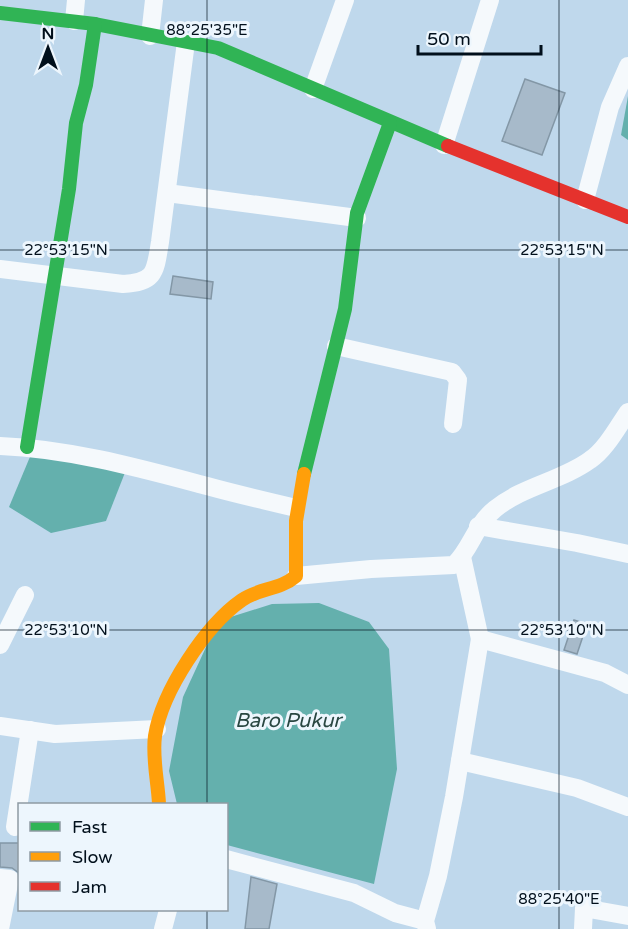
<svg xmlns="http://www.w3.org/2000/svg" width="628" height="929" font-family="'Varela Round',sans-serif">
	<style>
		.water { fill: #64b0ad }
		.building { fill: #a7baca; stroke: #8397a6; stroke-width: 1.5 }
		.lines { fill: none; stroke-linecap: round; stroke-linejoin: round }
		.street { stroke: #f5f9fc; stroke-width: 18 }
		.fast { stroke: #30b455; stroke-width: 14 }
		.slow { stroke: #ff9f0a; stroke-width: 14 }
		.jam { stroke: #e5322d; stroke-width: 14 }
		.ticks { fill: none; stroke: #010f1b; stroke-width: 1.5; stroke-opacity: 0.45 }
		.labels { text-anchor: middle; stroke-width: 6; stroke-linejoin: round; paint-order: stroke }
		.water-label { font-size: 20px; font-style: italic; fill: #294742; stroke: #edf6fd }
		.ticks-label { font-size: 15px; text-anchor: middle; fill: #010f1b; stroke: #edf6fd; stroke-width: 6; stroke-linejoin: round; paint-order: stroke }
	</style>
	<rect width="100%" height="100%" fill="#bfd8ec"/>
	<g class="water">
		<path d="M 628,96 L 628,140 L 621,135 Z"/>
		<path d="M 32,452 L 126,470 L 106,521 L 51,533 L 9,507 Z"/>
		<path d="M 319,603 L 369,622 L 389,649 L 397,769 L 374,884 L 227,845 L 226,804 L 177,804 L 169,771 L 183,697 L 218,621 L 272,604 Z"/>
	</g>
	<g class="building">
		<path d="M 525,79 L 565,93 L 542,155 L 502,141 Z"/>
		<path d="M 173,276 L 213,282 L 211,299 L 170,294 Z"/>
		<path d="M 574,620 L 587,624 L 577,654 L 564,650 Z"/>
		<path d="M 0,843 L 20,843 L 19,873 L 12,868 L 0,867 Z"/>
		<path d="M 251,877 L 277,884 L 269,929 L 245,929 Z"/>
	</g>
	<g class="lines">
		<g class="street">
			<path d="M 74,21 L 76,0"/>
			<path d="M 150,36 L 154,0"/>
			<path d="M 313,89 L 345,0"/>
			<path d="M 444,145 L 490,0"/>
			<path d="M 167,193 L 357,218"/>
			<path d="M 585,200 L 610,107 L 628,66"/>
			<path d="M 0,269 L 123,284 C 156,282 155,272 160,242 L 186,42"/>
			<path d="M 336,346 L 452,372 L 458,380 L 453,424"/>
			<path d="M 0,446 C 71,449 139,468 207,486 C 236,494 266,501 296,508"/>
			<path d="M 478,526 L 577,543 L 628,554"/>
			<path d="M 462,557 L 480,639 L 605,673 L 628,685"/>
			<path d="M 296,576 L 371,569 L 454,565 C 472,548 474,526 495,509 C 523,486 561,481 590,460 C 606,449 617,428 628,412"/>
			<path d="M 0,645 L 25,595"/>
			<path d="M 0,726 L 55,734 L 157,729"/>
			<path d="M 460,761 L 577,788 L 628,807"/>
			<path d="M 15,827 L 30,730"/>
			<path d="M 226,859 L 354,893 L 395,913 L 425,921"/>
			<path d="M 0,878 L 10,879 L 0,929"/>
			<path d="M 163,929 L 168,910"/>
			<path d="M 427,929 L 425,921 L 438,876 L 454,797 L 480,639"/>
			<path d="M 583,929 L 584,908 L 628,916"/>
		</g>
		<g class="fast">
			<path d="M 0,13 L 95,24 L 218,48 L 448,146"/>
			<path d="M 27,447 L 69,189 L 76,123 L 86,85 L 95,24"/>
			<path d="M 304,474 L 345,309 L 357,213 L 390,123"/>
		</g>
		<path class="slow" d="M 159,804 C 158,782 152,758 155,736 C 162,691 206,625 242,600 C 259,588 280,590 296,576 L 296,521 L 304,474"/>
		<path class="jam" d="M 448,146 L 628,217"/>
	</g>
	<path class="ticks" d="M 207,0 L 207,804M 559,0 L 559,929M 0,250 L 628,250M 0,630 L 628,630M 207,910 L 207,929"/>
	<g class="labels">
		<g class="water-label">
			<text x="288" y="727">Baro Pukur</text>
		</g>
	</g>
	<g class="ticks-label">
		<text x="207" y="35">88°25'35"E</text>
		<text x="66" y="255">22°53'15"N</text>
		<text x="562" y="255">22°53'15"N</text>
		<text x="66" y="635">22°53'10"N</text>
		<text x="562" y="635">22°53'10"N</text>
		<text x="559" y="904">88°25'40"E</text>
	</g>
	<rect x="18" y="803" width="210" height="108" fill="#edf6fd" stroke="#8f9aa3" stroke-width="1.5"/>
	<rect x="30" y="822" width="30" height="9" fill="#30b455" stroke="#8f9aa3" stroke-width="1.5"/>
	<text x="72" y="833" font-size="18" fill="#010f1b">Fast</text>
	<rect x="30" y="852" width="30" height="9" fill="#ff9f0a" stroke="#8f9aa3" stroke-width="1.5"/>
	<text x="72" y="863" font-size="18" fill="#010f1b">Slow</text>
	<rect x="30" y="882" width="30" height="9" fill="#e5322d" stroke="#8f9aa3" stroke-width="1.5"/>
	<text x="72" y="893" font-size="18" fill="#010f1b">Jam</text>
	<g transform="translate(48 48)" stroke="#edf6fd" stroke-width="4.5" paint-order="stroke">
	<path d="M0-4.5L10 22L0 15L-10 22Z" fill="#010f1b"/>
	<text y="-9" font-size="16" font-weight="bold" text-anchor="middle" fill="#010f1b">N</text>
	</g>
	<path d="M418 45v9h123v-9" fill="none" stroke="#010f1b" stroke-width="3"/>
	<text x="427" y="45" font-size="18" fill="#010f1b" stroke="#edf6fd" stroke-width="4.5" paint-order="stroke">50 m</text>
</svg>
